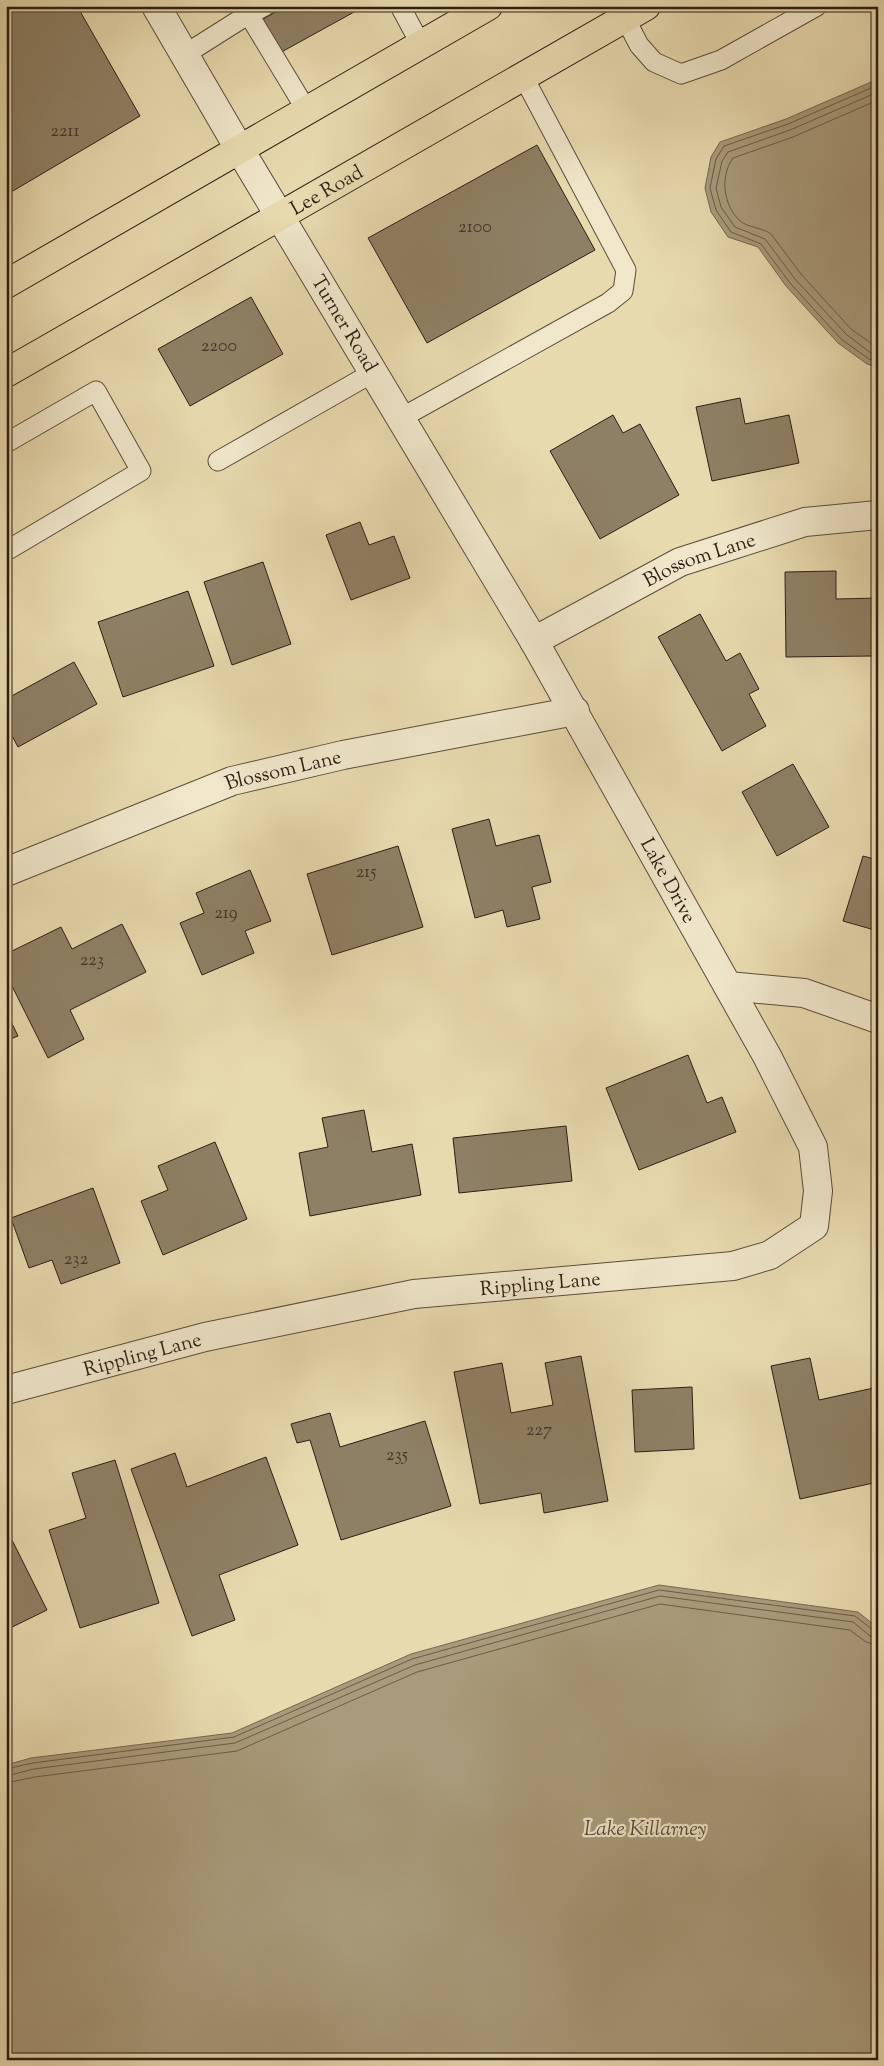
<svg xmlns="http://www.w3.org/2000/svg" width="884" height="2066" font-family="'Sorts Mill Goudy',serif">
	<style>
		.water { fill: #a89a7a; stroke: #766851 }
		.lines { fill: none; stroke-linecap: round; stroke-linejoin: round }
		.shore { stroke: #6a5c47; stroke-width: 1 }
		.building { fill: #8e8065; stroke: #2c1e14 }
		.service-casing { stroke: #5b4d3b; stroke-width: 21 }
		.minor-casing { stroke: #5b4d3b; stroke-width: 30 }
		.primary-casing { stroke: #2c1e14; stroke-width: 30 }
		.service { stroke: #f0e7cb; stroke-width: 19 }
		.minor { stroke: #f0e7cb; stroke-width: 28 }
		.primary { stroke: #e8daaf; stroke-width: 28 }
		.labels { text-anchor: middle; stroke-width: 4.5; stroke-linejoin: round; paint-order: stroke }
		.number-label { font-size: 18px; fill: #443628 }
		.street-label { font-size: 20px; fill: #2c1e14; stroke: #f0e7cb }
		.water-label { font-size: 21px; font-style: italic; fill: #574938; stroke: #f0e7cb }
	</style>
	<rect width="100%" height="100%" fill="#e8daaf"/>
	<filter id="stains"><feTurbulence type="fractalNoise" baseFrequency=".004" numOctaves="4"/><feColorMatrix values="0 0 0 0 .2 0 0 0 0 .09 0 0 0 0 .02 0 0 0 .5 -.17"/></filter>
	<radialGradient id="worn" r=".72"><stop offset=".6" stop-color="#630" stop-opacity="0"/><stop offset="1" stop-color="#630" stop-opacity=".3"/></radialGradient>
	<g class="water">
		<path d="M 878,79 L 878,367 L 867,364 L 838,343 L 786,286 L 758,247 L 728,237 L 711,212 L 705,188 L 711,157 L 720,142 L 786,119 Z"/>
		<path d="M 659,1585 L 858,1612 L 878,1628 L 878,2060 L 6,2060 L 6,1765 L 31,1758 L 232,1733 L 411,1654 Z"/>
	</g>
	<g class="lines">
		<g class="shore">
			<path d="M 878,85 L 788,124 L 724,146 L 716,159 L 710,188 L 716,210 L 731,232 L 761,244 L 790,283 L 841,339 L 869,359 L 878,362"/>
			<path d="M 878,92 L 790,130 L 728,152 L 722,161 L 716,188 L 721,207 L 735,227 L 765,239 L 795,279 L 846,334 L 872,354 L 878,356"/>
			<path d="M 878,100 L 793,137 L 733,158 C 720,176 723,204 739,220 C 747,228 762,227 771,234 L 801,274 L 851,329 L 878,348"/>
			<path d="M 6,1769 L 33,1763 L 234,1737 L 412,1659 L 659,1590 L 855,1616 L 873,1630 L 878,1631"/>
			<path d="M 6,1776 L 34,1769 L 235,1743 L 415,1665 L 660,1596 L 853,1622 L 870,1636 L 878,1638"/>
			<path d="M 6,1783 L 35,1777 L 237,1751 L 417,1672 L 660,1604 L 850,1630 L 866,1642 L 878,1645"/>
		</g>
	</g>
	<g class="building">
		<path d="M 6,6 L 77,6 L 140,116 L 6,195 Z"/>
		<path d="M 286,6 L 365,6 L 276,55 L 258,22 Z"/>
		<path d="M 537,145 L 595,250 L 427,343 L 368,238 Z"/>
		<path d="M 251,297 L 283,354 L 190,406 L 158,349 Z"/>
		<path d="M 740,398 L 745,424 L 789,415 L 799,463 L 712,481 L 696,407 Z"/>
		<path d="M 613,415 L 623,433 L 640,424 L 679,495 L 600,539 L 550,451 Z"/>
		<path d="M 360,522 L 369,545 L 394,536 L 410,578 L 351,600 L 326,535 Z"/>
		<path d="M 263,562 L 291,644 L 232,665 L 204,582 Z"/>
		<path d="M 836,571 L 836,599 L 878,598 L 878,641 L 873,641 L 873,656 L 786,657 L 785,572 Z"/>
		<path d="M 188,591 L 214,666 L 123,697 L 98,622 Z"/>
		<path d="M 700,614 L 726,661 L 740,653 L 759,689 L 749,694 L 766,726 L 722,751 L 658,637 Z"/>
		<path d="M 74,662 L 97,704 L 18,747 L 6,725 L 6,699 Z"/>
		<path d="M 793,764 L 829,827 L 777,856 L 742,792 Z"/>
		<path d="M 489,819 L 496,846 L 539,835 L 551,882 L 532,887 L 540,919 L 507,927 L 503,910 L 475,918 L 452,829 Z"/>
		<path d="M 398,846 L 423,927 L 332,955 L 307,874 Z"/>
		<path d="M 863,856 L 878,860 L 878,931 L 843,921 Z"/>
		<path d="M 250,870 L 271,921 L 245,931 L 254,953 L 202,975 L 180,923 L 204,913 L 196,893 Z"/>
		<path d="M 122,924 L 146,972 L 70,1010 L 84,1039 L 48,1058 L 6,974 L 6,954 L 61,927 L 72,949 Z"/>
		<path d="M 6,1011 L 18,1036 L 6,1041 Z"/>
		<path d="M 688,1055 L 707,1103 L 722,1097 L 736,1132 L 639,1170 L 606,1088 Z"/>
		<path d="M 364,1110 L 372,1152 L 412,1144 L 421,1195 L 310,1216 L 299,1153 L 328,1147 L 322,1118 Z"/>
		<path d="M 566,1126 L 572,1181 L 459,1193 L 453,1138 Z"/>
		<path d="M 215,1142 L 247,1219 L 163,1255 L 141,1201 L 168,1190 L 158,1166 Z"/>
		<path d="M 93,1188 L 120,1263 L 61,1284 L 52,1260 L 29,1268 L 11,1218 Z"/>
		<path d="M 581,1356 L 608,1501 L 544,1513 L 541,1493 L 480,1504 L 454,1372 L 502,1363 L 511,1413 L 553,1405 L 545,1363 Z"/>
		<path d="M 810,1358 L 819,1400 L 878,1387 L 878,1482 L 800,1499 L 771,1366 Z"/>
		<path d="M 692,1387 L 694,1449 L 635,1452 L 632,1390 Z"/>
		<path d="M 330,1413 L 340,1447 L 425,1421 L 451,1506 L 341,1540 L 310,1440 L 297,1443 L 291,1424 Z"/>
		<path d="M 175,1453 L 187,1487 L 266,1457 L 298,1545 L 219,1575 L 235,1620 L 192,1636 L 131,1469 Z"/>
		<path d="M 115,1460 L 159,1603 L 80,1628 L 49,1530 L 86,1518 L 72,1473 Z"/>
		<path d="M 6,1528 L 47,1610 L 6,1630 Z"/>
	</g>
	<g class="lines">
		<g class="service-casing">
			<g id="service">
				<path d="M 400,6 L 421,45"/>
				<path d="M 249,15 L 307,111"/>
				<path d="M 625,18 L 639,45 L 654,62 L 681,74 L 721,60 L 817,6"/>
				<path d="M 184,55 L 241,19 L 265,6"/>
				<path d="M 401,418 L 608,303 L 623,291 L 626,270 L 523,76"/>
				<path d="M 6,443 L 96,391 L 141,471 L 6,551"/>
				<path d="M 218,461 L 374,372"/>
			</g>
		</g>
		<g class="minor-casing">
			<g id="minor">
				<path id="s1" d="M 534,641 L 680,562 L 805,522 L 878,515"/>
				<path id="s2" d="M 6,872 L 232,781 L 343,755 L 575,711"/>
				<path d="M 728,986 L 804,993 L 878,1019"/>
				<path id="s3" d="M 6,1390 L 205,1337 L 414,1294 L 733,1266 L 770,1255 L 814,1226 L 818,1191 L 813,1147 L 767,1056 L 534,641 L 240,150 L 156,6"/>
			</g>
		</g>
		<g class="primary-casing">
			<g id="primary">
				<path d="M 6,284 L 488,6"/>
				<path id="s4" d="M 6,373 L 646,6"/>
			</g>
		</g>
		<use href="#service" class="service"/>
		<use href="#minor" class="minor"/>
		<use href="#primary" class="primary"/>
	</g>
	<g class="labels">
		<g class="number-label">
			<text x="65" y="136">2211</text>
			<text x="475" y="232">2100</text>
			<text x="219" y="351">2200</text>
			<text x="366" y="877">215</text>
			<text x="226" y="918">219</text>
			<text x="92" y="965">223</text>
			<text x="76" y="1264">232</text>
			<text x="539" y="1435">227</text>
			<text x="397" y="1460">235</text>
		</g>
		<g class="street-label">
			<text dy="7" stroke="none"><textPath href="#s4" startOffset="369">Lee Road</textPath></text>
			<text transform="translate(345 323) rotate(59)" y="7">Turner Road</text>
			<text dy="7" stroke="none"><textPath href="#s1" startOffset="185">Blossom Lane</textPath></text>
			<text dy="7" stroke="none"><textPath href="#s2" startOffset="296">Blossom Lane</textPath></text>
			<text transform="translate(669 880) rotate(61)" y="7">Lake Drive</text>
			<text dy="7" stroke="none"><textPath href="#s3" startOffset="546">Rippling Lane</textPath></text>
			<text dy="7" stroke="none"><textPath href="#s3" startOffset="141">Rippling Lane</textPath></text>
		</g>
		<g class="water-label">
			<text x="645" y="1835">Lake Killarney</text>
		</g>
	</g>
	<rect width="884" height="2066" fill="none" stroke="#e8daaf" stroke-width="25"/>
	<rect x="8" y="8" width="869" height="2051" fill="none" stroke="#2c1e14" stroke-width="2.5"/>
	<rect x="12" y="12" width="859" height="2041" fill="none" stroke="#2c1e14"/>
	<rect width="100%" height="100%" filter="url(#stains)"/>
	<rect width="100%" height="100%" fill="url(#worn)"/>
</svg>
